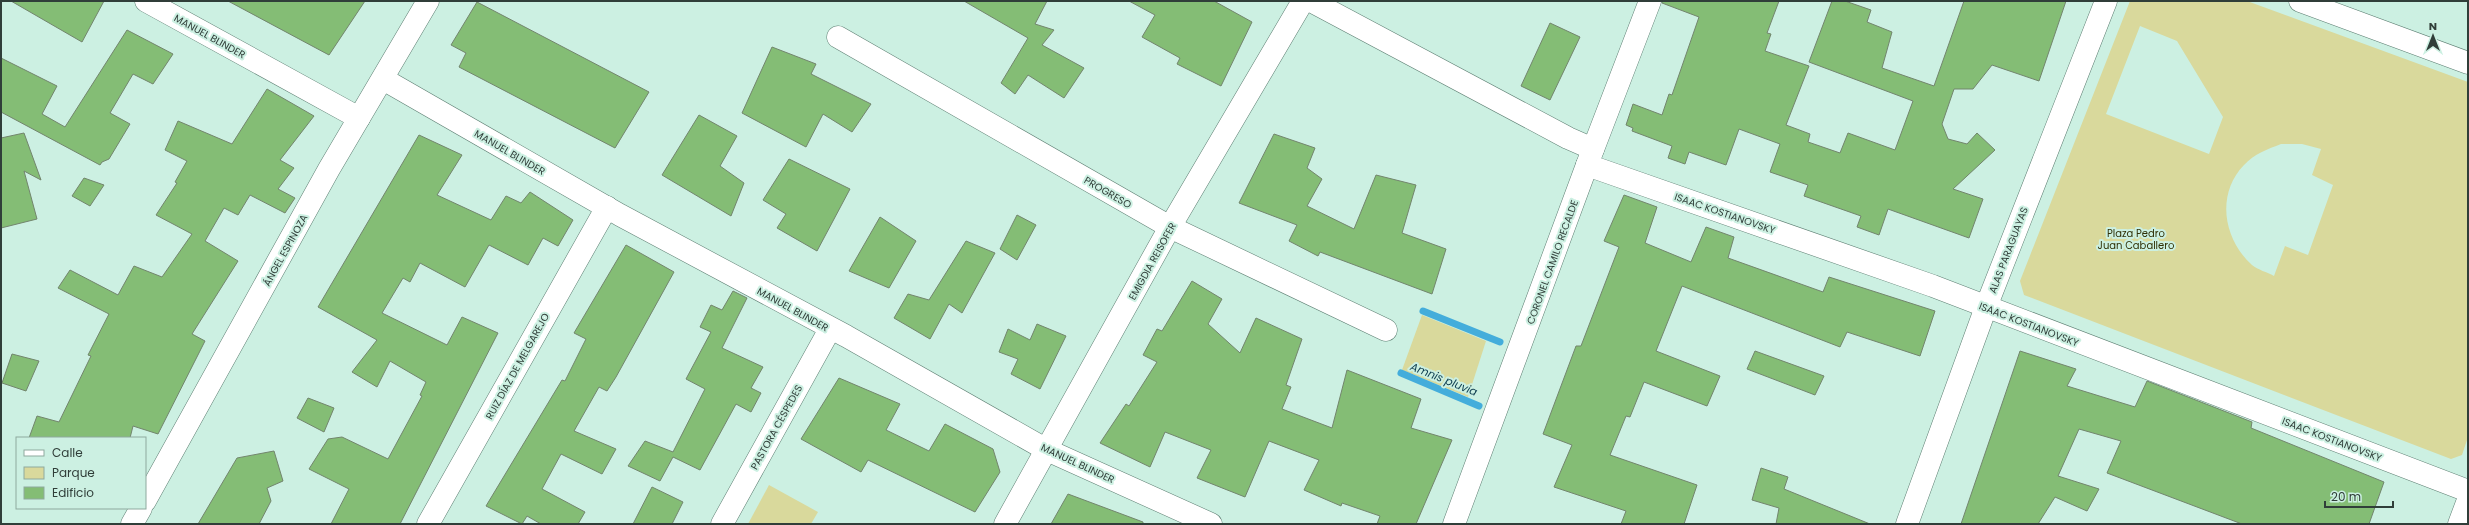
<svg xmlns="http://www.w3.org/2000/svg" width="2469" height="525" font-family="Poppins,sans-serif">
	<style>
		.green { fill: #d9d99c; fill-rule: evenodd }
		.lines { fill: none; stroke-linecap: round; stroke-linejoin: round }
		.stream { stroke: #44addb; stroke-width: 7 }
		.building { fill: #84bd75; stroke: #72856d }
		.street-casing { stroke: #5e7f73; stroke-width: 23 }
		.secondary-casing { stroke: #5e7f73; stroke-width: 23 }
		.street { stroke: #fff; stroke-width: 22 }
		.secondary { stroke: #fff; stroke-width: 22 }
		.labels { text-anchor: middle; stroke-width: 4; stroke-linejoin: round; paint-order: stroke }
		.street-label { font-size: 10px; fill: #303e39; stroke: #ccf0e2 }
		.park-label { font-size: 10px; fill: #303006; stroke: #ccf0e2 }
		.water-label { font-size: 11px; font-style: italic; fill: #0b3a4d; stroke: #ccf0e2 }
	</style>
	<rect width="100%" height="100%" fill="#ccf0e2"/>
	<g class="green">
		<path d="M 2130,1 L 2247,1 L 2468,82 L 2468,437 L 2462,455 L 2451,459 L 2024,295 L 2020,281 ZM 2140,26 L 2177,41 L 2223,117 L 2209,154 L 2106,114 ZM 2281,144 L 2302,144 L 2321,149 L 2312,175 L 2333,185 L 2308,255 L 2285,246 L 2274,276 C 2267,272 2258,270 2252,265 C 2223,239 2216,194 2244,165 C 2254,154 2268,149 2281,144 Z"/>
		<path d="M 1422,315 L 1486,341 L 1468,397 L 1402,370 Z"/>
		<path d="M 769,485 L 818,512 L 811,524 L 748,524 Z"/>
	</g>
	<g class="lines">
		<g class="stream">
			<path d="M 1423,311 L 1500,342"/>
			<path d="M 1401,373 L 1479,406"/>
		</g>
	</g>
	<g class="building">
		<path d="M 11,1 L 104,1 L 82,42 Z"/>
		<path d="M 228,1 L 365,1 L 329,55 Z"/>
		<path d="M 964,1 L 1047,1 L 1035,24 L 1054,30 L 1042,45 L 1084,68 L 1064,98 L 1028,75 L 1015,94 L 1001,83 L 1028,38 Z"/>
		<path d="M 1129,1 L 1214,1 L 1252,22 L 1221,86 L 1177,64 L 1180,58 L 1142,37 L 1155,15 Z"/>
		<path d="M 1662,1 L 1779,1 L 1767,33 L 1771,34 L 1765,51 L 1809,66 L 1786,125 L 1810,134 L 1808,142 L 1840,153 L 1848,133 L 1895,150 L 1913,101 L 1809,62 L 1832,1 L 1845,1 L 1871,10 L 1867,22 L 1892,32 L 1882,68 L 1934,86 L 1964,1 L 2066,1 L 2039,81 L 1992,65 L 1973,89 L 1954,89 L 1942,124 L 1948,139 L 1967,144 L 1977,133 L 1995,150 L 1953,189 L 1983,199 L 1969,238 L 1888,209 L 1879,235 L 1857,227 L 1861,216 L 1804,196 L 1808,185 L 1770,172 L 1780,144 L 1739,129 L 1726,165 L 1689,152 L 1685,164 L 1668,158 L 1672,146 L 1632,131 L 1633,128 L 1626,125 L 1633,104 L 1662,115 L 1669,94 L 1672,95 L 1699,17 L 1662,3 Z"/>
		<path d="M 477,2 L 649,92 L 615,148 L 459,67 L 466,53 L 451,45 Z"/>
		<path d="M 1550,23 L 1580,37 L 1550,100 L 1521,86 Z"/>
		<path d="M 127,30 L 173,54 L 153,84 L 133,74 L 110,113 L 130,124 L 109,159 L 102,162 L 100,165 L 1,112 L 1,58 L 57,86 L 42,114 L 65,127 Z"/>
		<path d="M 772,47 L 816,64 L 811,74 L 871,104 L 852,132 L 823,114 L 806,147 L 742,113 Z"/>
		<path d="M 267,89 L 314,116 L 280,160 L 294,168 L 278,189 L 295,198 L 285,213 L 250,195 L 238,215 L 224,208 L 205,241 L 238,261 L 192,334 L 205,341 L 158,434 L 133,426 L 130,438 L 29,438 L 37,416 L 59,422 L 91,356 L 88,355 L 109,314 L 58,288 L 70,270 L 118,295 L 134,266 L 162,277 L 192,234 L 156,215 L 177,183 L 175,182 L 187,161 L 165,150 L 178,121 L 232,144 Z"/>
		<path d="M 699,115 L 737,136 L 720,166 L 744,183 L 731,216 L 662,175 Z"/>
		<path d="M 24,133 L 41,180 L 24,171 L 37,219 L 1,228 L 1,138 Z"/>
		<path d="M 1274,134 L 1315,148 L 1307,168 L 1322,179 L 1307,206 L 1354,229 L 1376,175 L 1416,185 L 1402,233 L 1446,249 L 1432,294 L 1320,252 L 1318,256 L 1289,241 L 1297,225 L 1239,203 Z"/>
		<path d="M 419,135 L 462,155 L 437,195 L 491,220 L 506,196 L 521,203 L 530,192 L 573,220 L 558,246 L 543,238 L 528,265 L 489,245 L 465,287 L 420,263 L 410,282 L 403,278 L 382,313 L 447,345 L 462,317 L 498,333 L 400,524 L 331,524 L 349,489 L 309,469 L 328,439 L 342,437 L 388,459 L 422,396 L 420,395 L 426,382 L 390,361 L 377,387 L 352,372 L 377,340 L 318,307 Z"/>
		<path d="M 789,159 L 850,189 L 817,251 L 777,228 L 786,214 L 763,200 Z"/>
		<path d="M 84,178 L 104,185 L 90,206 L 72,196 Z"/>
		<path d="M 1624,195 L 1657,207 L 1645,243 L 1691,262 L 1706,227 L 1734,237 L 1728,258 L 1823,292 L 1829,277 L 1935,311 L 1920,356 L 1847,332 L 1840,347 L 1682,286 L 1656,351 L 1720,376 L 1707,406 L 1644,382 L 1630,417 L 1626,416 L 1610,455 L 1697,485 L 1684,524 L 1621,524 L 1626,511 L 1554,487 L 1572,445 L 1543,434 L 1576,346 L 1581,346 L 1619,247 L 1604,241 Z"/>
		<path d="M 1017,215 L 1036,225 L 1017,260 L 1000,249 Z"/>
		<path d="M 880,217 L 916,241 L 889,288 L 849,271 Z"/>
		<path d="M 966,241 L 995,253 L 962,313 L 949,304 L 930,339 L 894,318 L 908,294 L 929,300 Z"/>
		<path d="M 626,245 L 674,272 L 616,377 L 607,391 L 599,387 L 574,431 L 616,449 L 602,474 L 561,454 L 542,489 L 585,512 L 578,524 L 541,524 L 527,516 L 522,524 L 486,506 L 562,380 L 565,381 L 586,339 L 574,333 Z"/>
		<path d="M 1192,281 L 1222,299 L 1208,324 L 1240,353 L 1256,318 L 1302,339 L 1286,385 L 1291,387 L 1282,409 L 1332,428 L 1347,370 L 1421,399 L 1411,428 L 1452,440 L 1416,524 L 1377,524 L 1380,516 L 1342,503 L 1341,506 L 1304,490 L 1319,460 L 1269,441 L 1245,497 L 1197,478 L 1211,450 L 1165,432 L 1150,467 L 1100,443 L 1126,404 L 1129,406 L 1157,362 L 1143,355 L 1157,329 L 1162,331 Z"/>
		<path d="M 733,291 L 747,298 L 722,348 L 763,367 L 751,388 L 761,393 L 751,412 L 736,404 L 700,470 L 673,457 L 660,481 L 628,466 L 645,441 L 673,452 L 705,389 L 686,379 L 711,332 L 700,327 L 711,305 L 722,310 Z"/>
		<path d="M 1037,324 L 1066,336 L 1040,389 L 1011,374 L 1018,359 L 999,352 L 1008,329 L 1030,340 Z"/>
		<path d="M 1755,351 L 1824,376 L 1815,395 L 1747,369 Z"/>
		<path d="M 2020,351 L 2076,369 L 2067,386 L 2135,407 L 2147,381 L 2252,422 L 2251,428 L 2384,482 L 2369,524 L 2242,524 L 2107,473 L 2121,441 L 2079,429 L 2058,476 L 2099,489 L 2087,511 L 2055,497 L 2038,524 L 1961,524 Z"/>
		<path d="M 12,354 L 39,361 L 26,391 L 2,383 Z"/>
		<path d="M 839,378 L 900,404 L 886,430 L 929,451 L 945,424 L 993,449 L 1000,472 L 975,512 L 868,460 L 861,472 L 801,439 Z"/>
		<path d="M 308,398 L 334,408 L 324,432 L 297,418 Z"/>
		<path d="M 274,451 L 283,481 L 267,488 L 271,501 L 259,524 L 198,524 L 237,458 Z"/>
		<path d="M 1761,468 L 1788,477 L 1784,489 L 1870,524 L 1776,524 L 1779,508 L 1752,500 Z"/>
		<path d="M 652,487 L 683,502 L 672,524 L 633,524 Z"/>
		<path d="M 1068,494 L 1143,522 L 1143,524 L 1051,524 Z"/>
	</g>
	<g class="lines">
		<g class="street-casing">
			<g id="street">
				<path d="M 146,1 L 359,118"/>
				<path d="M 838,37 L 1170,227 L 1386,330"/>
				<path d="M 383,79 L 620,215 L 846,336 L 1047,450 L 1211,524"/>
				<path d="M 428,524 L 607,207"/>
				<path d="M 722,524 L 830,329"/>
				<path d="M 1005,524 L 1170,227 L 1303,1"/>
				<path d="M 1454,524 L 1587,165"/>
			</g>
		</g>
		<g class="secondary-casing">
			<g id="secondary">
				<path d="M 1311,1 L 1568,138 L 1593,149"/>
				<path d="M 1650,1 L 1587,165 L 1933,286 L 2468,491"/>
				<path d="M 2300,1 L 2468,63"/>
				<path d="M 145,501 L 329,169 L 428,1"/>
				<path d="M 132,524 L 141,508"/>
				<path d="M 1907,524 L 1986,307 L 2106,1"/>
				<path d="M 2459,524 L 2468,500"/>
			</g>
		</g>
		<use href="#street" class="street"/>
		<use href="#secondary" class="secondary"/>
	</g>
	<g class="labels">
		<g class="street-label">
			<text transform="translate(210 36) rotate(29)" y="4">MANUEL BLINDER</text>
			<text transform="translate(510 152) rotate(30)" y="4">MANUEL BLINDER</text>
			<text transform="translate(1108 192) rotate(30)" y="4">PROGRESO</text>
			<text transform="translate(1725 213) rotate(19)" y="4">ISAAC KOSTIANOVSKY</text>
			<text transform="translate(285 250) rotate(-61)" y="4">ÁNGEL ESPINOZA</text>
			<text transform="translate(2008 250) rotate(-69)" y="4">ALAS PARAGUAYAS</text>
			<text transform="translate(1152 261) rotate(-61)" y="4">EMIGDIA REISOFER</text>
			<text transform="translate(1552 262) rotate(-70)" y="4">CORONEL CAMILO RECALDE</text>
			<text transform="translate(793 309) rotate(29)" y="4">MANUEL BLINDER</text>
			<text transform="translate(2029 324) rotate(21)" y="4">ISAAC KOSTIANOVSKY</text>
			<text transform="translate(517 366) rotate(-61)" y="4">RUIZ DÍAZ DE MELGAREJO</text>
			<text transform="translate(776 427) rotate(-61)" y="4">PASTORA CÉSPEDES</text>
			<text transform="translate(2332 439) rotate(21)" y="4">ISAAC KOSTIANOVSKY</text>
			<text transform="translate(1078 463) rotate(25)" y="4">MANUEL BLINDER</text>
		</g>
		<g class="park-label">
			<text x="2136" y="237">Plaza Pedro<tspan x="2136" dy="12">Juan Caballero</tspan></text>
		</g>
		<g class="water-label">
			<text transform="translate(1444 379) rotate(22)" y="4">Amnis pluvia</text>
		</g>
	</g>
	<rect width="2469" height="525" fill="none" stroke="#303e39" stroke-width="4"/>
	<rect x="16" y="437" width="130" height="72" fill="#ccf0e2" stroke="#8ea99e"/>
	<rect x="24" y="450" width="20" height="6" fill="#ffffff" stroke="#8ea99e"/>
	<text x="52" y="457" font-size="12" fill="#303e39">Calle</text>
	<rect x="24" y="467" width="20" height="12" fill="#d9d99c" stroke="#8ea99e"/>
	<text x="52" y="477" font-size="12" fill="#303e39">Parque</text>
	<rect x="24" y="487" width="20" height="12" fill="#84bd75" stroke="#8ea99e"/>
	<text x="52" y="497" font-size="12" fill="#303e39">Edificio</text>
	<g transform="translate(2433 36)" stroke="#ccf0e2" stroke-width="3" paint-order="stroke">
	<path d="M0-3L7 15L0 10L-7 15Z" fill="#303e39"/>
	<text y="-6" font-size="11" font-weight="bold" text-anchor="middle" fill="#303e39">N</text>
	</g>
	<path d="M2325 501v6h68v-6" fill="none" stroke="#303e39" stroke-width="2"/>
	<text x="2331" y="501" font-size="12" fill="#303e39" stroke="#ccf0e2" stroke-width="3" paint-order="stroke">20 m</text>
</svg>
